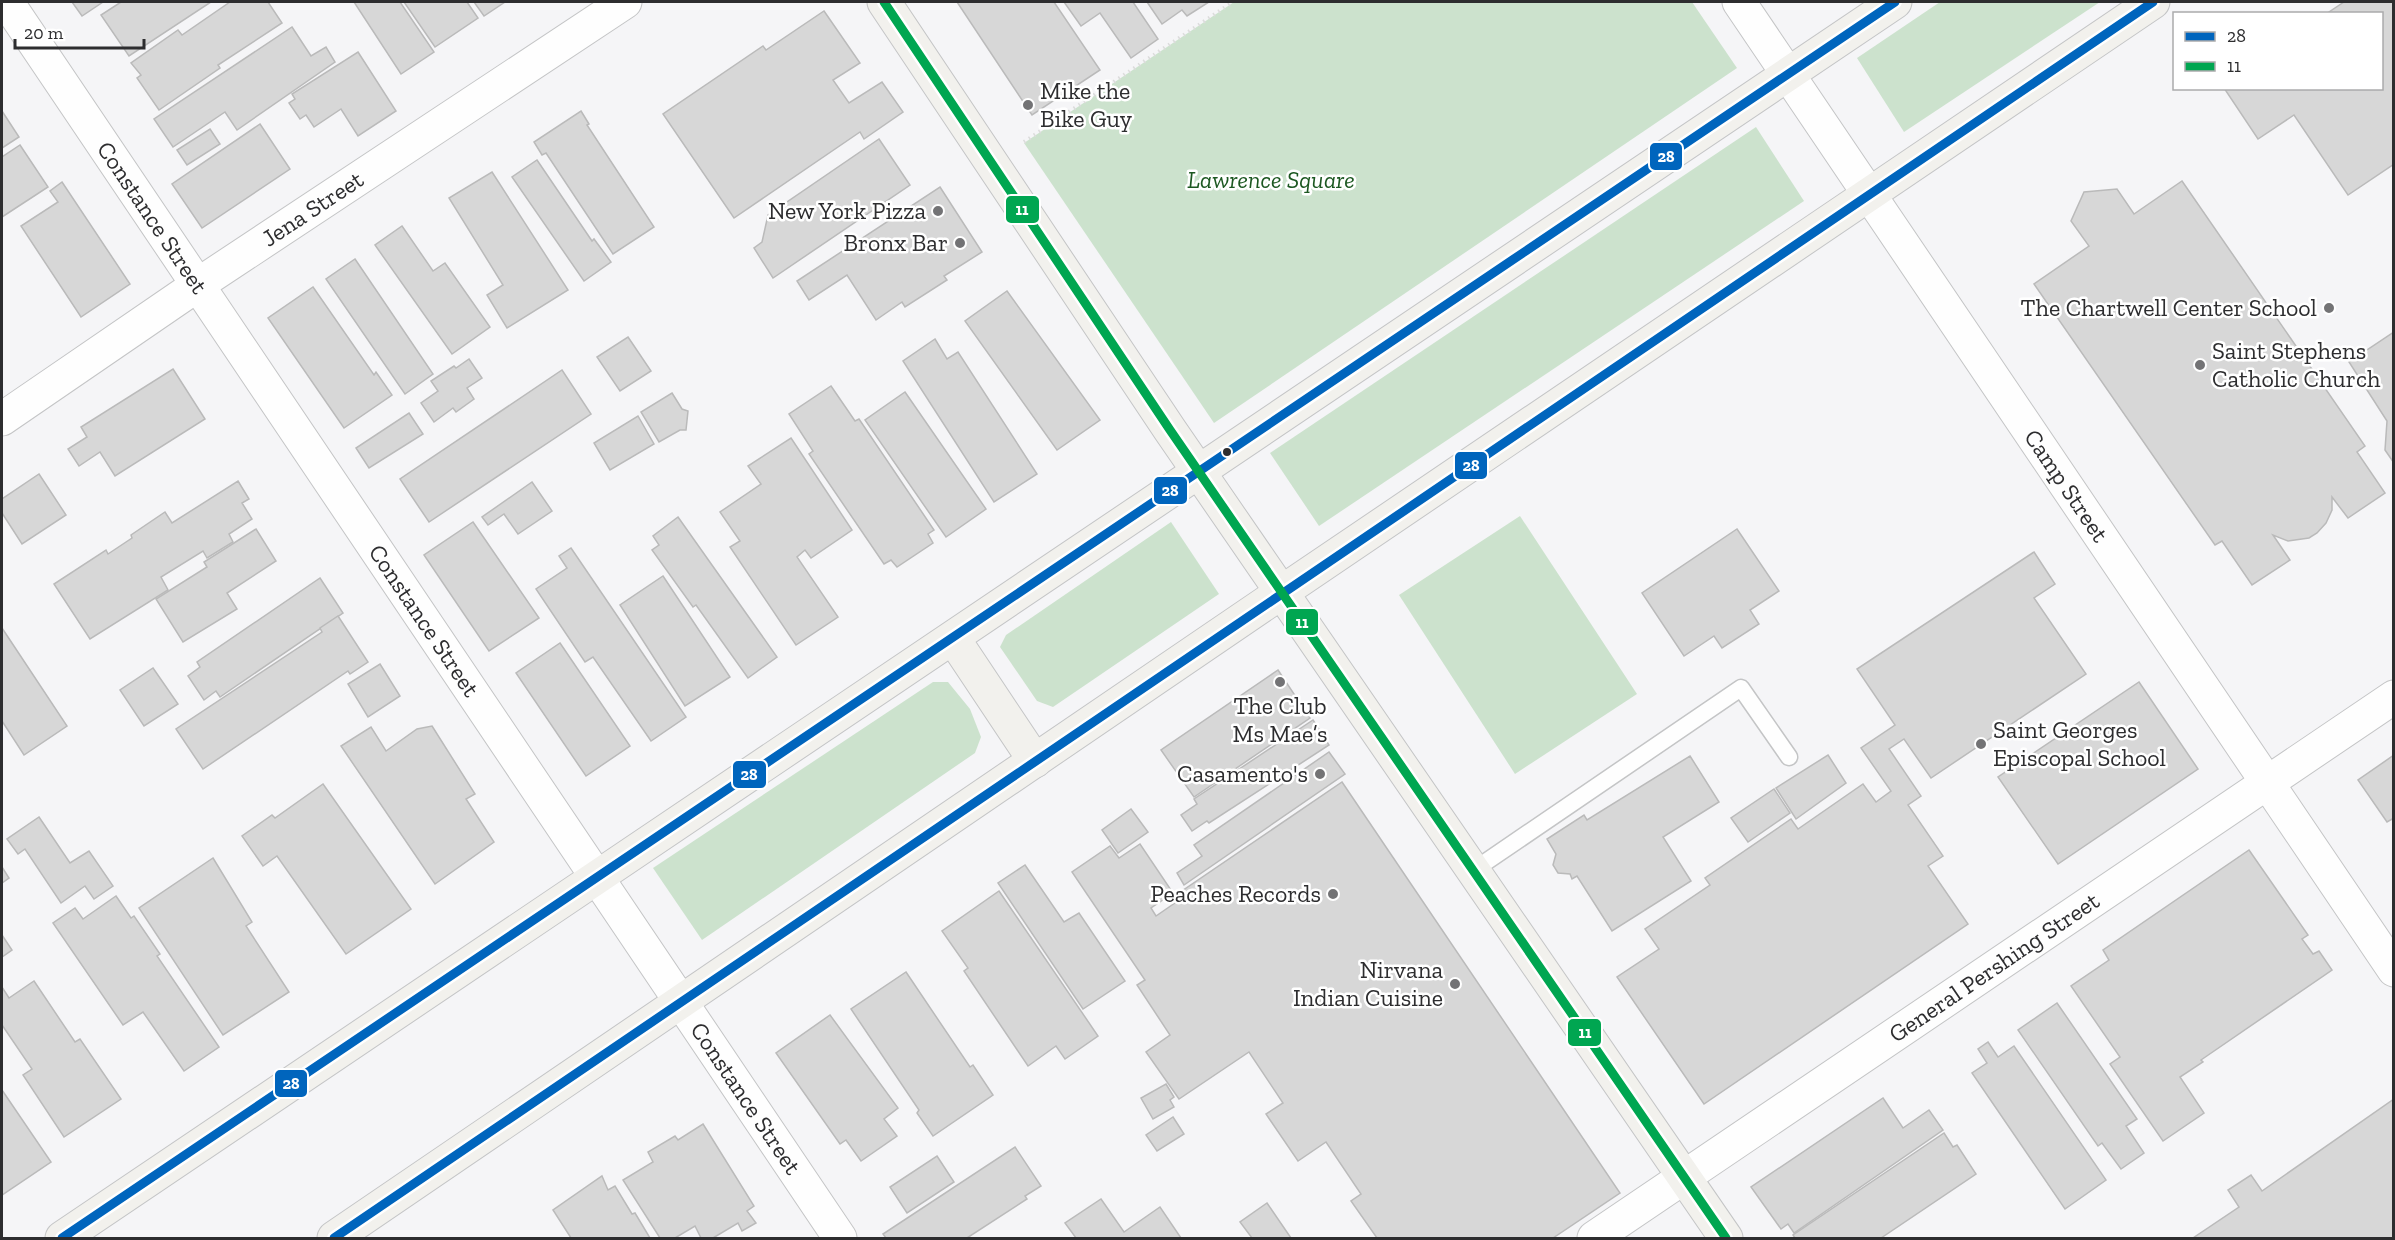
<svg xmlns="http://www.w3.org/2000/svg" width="2395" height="1240" font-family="'Zilla Slab',serif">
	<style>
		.green { fill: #cce2cd }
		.building { fill: #d7d7d7; stroke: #bababa; stroke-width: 1.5 }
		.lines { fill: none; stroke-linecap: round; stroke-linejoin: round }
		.lane-casing { stroke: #c4c5c6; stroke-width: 19 }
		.street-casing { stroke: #c4c5c6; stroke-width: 35 }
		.secondary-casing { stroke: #c4c5c6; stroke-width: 35 }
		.path { stroke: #dcdcdc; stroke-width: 4; stroke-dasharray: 1.5 4.5; stroke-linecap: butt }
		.lane { stroke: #fefefe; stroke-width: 16 }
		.street { stroke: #fefefe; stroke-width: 33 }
		.secondary { stroke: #f2f1ed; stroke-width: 33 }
		.bus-1-casing { stroke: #fff; stroke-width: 14 }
		.bus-2-casing { stroke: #fff; stroke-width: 14 }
		.bus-1 { stroke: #0065bd; stroke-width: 9 }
		.bus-2 { stroke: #00a651; stroke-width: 9 }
		.poi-dot { fill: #737375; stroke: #fff; stroke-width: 2 }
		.bus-dot { fill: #2d2d2f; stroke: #fff; stroke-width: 2 }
		.labels { text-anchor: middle; stroke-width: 5; stroke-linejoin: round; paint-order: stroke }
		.poi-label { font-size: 24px; fill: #2d2d2f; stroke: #fff; text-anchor: end }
		.park-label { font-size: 24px; font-style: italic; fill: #1c5821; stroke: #fff }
		.street-label { font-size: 24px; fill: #2d2d2f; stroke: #fff }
		.line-badge { stroke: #fff; stroke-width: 2 }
		.badge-label { font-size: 16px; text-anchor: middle; font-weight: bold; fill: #fff }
	</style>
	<rect width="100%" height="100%" fill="#f5f5f7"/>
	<g class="green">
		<path d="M 1234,2 L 1692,2 L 1737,68 L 1214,423 L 1024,143 Z"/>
		<path d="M 1940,2 L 2100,2 L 1904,132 L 1857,58 Z"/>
		<path d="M 1756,127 L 1804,201 L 1319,526 L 1270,453 Z"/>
		<path d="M 1520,516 L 1637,694 L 1515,774 L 1399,595 Z"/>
		<path d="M 1171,522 L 1219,594 L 1053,707 L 1037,701 L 1000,647 L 1006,635 Z"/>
		<path d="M 933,682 L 948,682 L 970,709 L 981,737 L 975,753 L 702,940 L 653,868 Z"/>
	</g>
	<g class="building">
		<path d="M 72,2 L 103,2 L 82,16 Z"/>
		<path d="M 121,2 L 211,2 L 129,56 L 101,15 Z"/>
		<path d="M 230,2 L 268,2 L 282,23 L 218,65 L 220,68 L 159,110 L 137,78 L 141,75 L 131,63 L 178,30 L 182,35 Z"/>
		<path d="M 354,2 L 400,2 L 434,52 L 401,74 Z"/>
		<path d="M 404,2 L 467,2 L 478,18 L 435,47 Z"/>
		<path d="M 474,2 L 505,2 L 484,16 Z"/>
		<path d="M 957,2 L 1054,2 L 1100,70 L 1032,115 Z"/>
		<path d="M 1064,2 L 1133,2 L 1158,39 L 1131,58 L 1100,13 L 1081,26 Z"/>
		<path d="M 1147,2 L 1209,2 L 1187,16 L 1182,10 L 1162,24 Z"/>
		<path d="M 2344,2 L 2394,2 L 2394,164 L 2348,195 L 2294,115 L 2258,139 L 2224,88 L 2382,88 L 2382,14 L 2326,14 Z"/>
		<path d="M 824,11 L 860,63 L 833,80 L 849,103 L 882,82 L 903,112 L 864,139 L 860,132 L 734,218 L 663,114 L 763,46 L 766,50 Z"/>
		<path d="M 292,27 L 311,56 L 326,47 L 335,62 L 237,130 L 225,112 L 173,147 L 154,119 Z"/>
		<path d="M 358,52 L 396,111 L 358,136 L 341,109 L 314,127 L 306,115 L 300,119 L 289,103 L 295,99 L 292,94 Z"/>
		<path d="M 2,111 L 19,137 L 2,148 Z"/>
		<path d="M 581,111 L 589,124 L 587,125 L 654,227 L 613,254 L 546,153 L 542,155 L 534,142 Z"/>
		<path d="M 260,124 L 290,169 L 202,228 L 172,184 Z"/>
		<path d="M 210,129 L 220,144 L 187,165 L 177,150 Z"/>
		<path d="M 879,139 L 910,185 L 773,278 L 754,248 L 762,242 L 768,215 Z"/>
		<path d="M 20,145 L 48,187 L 2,217 L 2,157 Z"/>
		<path d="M 537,160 L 592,241 L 594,239 L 611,262 L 584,281 L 512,177 Z"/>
		<path d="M 492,172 L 568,290 L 507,328 L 487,295 L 503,285 L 449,198 Z"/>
		<path d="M 2182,181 L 2365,446 L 2357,452 L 2385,493 L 2348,518 L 2332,497 L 2332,510 L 2326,523 L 2317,533 L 2309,538 L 2288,541 L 2273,535 L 2290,560 L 2252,585 L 2222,541 L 2215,545 L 2034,284 L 2089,246 L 2071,221 L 2084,192 L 2117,189 L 2134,214 Z"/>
		<path d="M 62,182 L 130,284 L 81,317 L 21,226 L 58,202 L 50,191 Z"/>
		<path d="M 940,187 L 982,252 L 944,276 L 947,280 L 905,307 L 902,302 L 876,320 L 847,275 L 809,300 L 797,281 Z"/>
		<path d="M 402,226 L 433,271 L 445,263 L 490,327 L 452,354 L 375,245 Z"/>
		<path d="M 355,259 L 433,374 L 405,394 L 326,279 Z"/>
		<path d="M 313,287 L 374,375 L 376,372 L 392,395 L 344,428 L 268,318 Z"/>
		<path d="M 1007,291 L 1100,420 L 1057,450 L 965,321 Z"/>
		<path d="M 2394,332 L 2394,463 L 2385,450 L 2387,421 L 2349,362 Z"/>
		<path d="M 628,337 L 651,371 L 620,391 L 597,357 Z"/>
		<path d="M 935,339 L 947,359 L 958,352 L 1037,474 L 994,502 L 903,361 Z"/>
		<path d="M 469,359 L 482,378 L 467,388 L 474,399 L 456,412 L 453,408 L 434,422 L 421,403 L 438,391 L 431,381 L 454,366 L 456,368 Z"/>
		<path d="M 173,369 L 205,419 L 115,476 L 100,452 L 79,466 L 68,449 L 87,437 L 81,427 Z"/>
		<path d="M 562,370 L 591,414 L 429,522 L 400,479 Z"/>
		<path d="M 831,386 L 855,421 L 859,419 L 934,530 L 928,534 L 933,543 L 897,567 L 891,560 L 884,564 L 809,454 L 813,451 L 789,414 Z"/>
		<path d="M 905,392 L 986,509 L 946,537 L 865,420 Z"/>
		<path d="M 672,393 L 682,409 L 688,411 L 686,430 L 680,430 L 659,442 L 641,412 Z"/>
		<path d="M 409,413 L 423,434 L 369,468 L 356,448 Z"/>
		<path d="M 638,416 L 654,444 L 610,470 L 594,443 Z"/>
		<path d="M 791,438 L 852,530 L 811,558 L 805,550 L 797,557 L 838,617 L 796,645 L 730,547 L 740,541 L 720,512 L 761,484 L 748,466 Z"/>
		<path d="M 39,474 L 66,515 L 22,544 L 2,513 L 2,499 Z"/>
		<path d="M 238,481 L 249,499 L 242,503 L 252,519 L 229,534 L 233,542 L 207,558 L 203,551 L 161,577 L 168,590 L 90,639 L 54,584 L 106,550 L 108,554 L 132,538 L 131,535 L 165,512 L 172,523 Z"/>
		<path d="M 532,482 L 552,511 L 518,534 L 504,514 L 488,525 L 482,517 Z"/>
		<path d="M 678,517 L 777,657 L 748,678 L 696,605 L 693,607 L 652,550 L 659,545 L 653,536 Z"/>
		<path d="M 473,522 L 539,618 L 489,651 L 424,555 Z"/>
		<path d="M 256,529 L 276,561 L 227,593 L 237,609 L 183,642 L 156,599 L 207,567 L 204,562 Z"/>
		<path d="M 1737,529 L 1779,591 L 1750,610 L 1759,624 L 1722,648 L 1714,636 L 1684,656 L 1642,593 Z"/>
		<path d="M 571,548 L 686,717 L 651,741 L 593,657 L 585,662 L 536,589 L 567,568 L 559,556 Z"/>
		<path d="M 2034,552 L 2055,584 L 2034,598 L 2086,674 L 1931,778 L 1904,739 L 1889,749 L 1921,796 L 1908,805 L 1943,856 L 1928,866 L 1968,924 L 1704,1104 L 1617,977 L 1659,949 L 1645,929 L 1710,885 L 1705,878 L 1791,819 L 1798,829 L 1863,784 L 1876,802 L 1891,791 L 1861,748 L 1895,725 L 1857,669 Z"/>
		<path d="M 663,576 L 730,677 L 685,706 L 620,605 Z"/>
		<path d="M 320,578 L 343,613 L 220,697 L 216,691 L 204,700 L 188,676 L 200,667 L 197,662 Z"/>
		<path d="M 338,616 L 368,662 L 350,674 L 348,671 L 203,769 L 176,729 L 322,632 L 320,628 Z"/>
		<path d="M 2,628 L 67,726 L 24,755 L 2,721 Z"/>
		<path d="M 560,643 L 630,746 L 586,776 L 516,673 Z"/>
		<path d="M 380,664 L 400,696 L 368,717 L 348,684 Z"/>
		<path d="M 153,668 L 178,704 L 144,726 L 120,690 Z"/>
		<path d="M 1278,670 L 1310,718 L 1194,797 L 1161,750 Z"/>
		<path d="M 2139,682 L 2198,769 L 2058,864 L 1998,777 Z"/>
		<path d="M 1313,720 L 1329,745 L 1209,823 L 1207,821 L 1192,831 L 1181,815 L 1197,804 L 1194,799 Z"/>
		<path d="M 432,726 L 475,794 L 466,799 L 494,842 L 435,884 L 341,746 L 371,727 L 386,751 L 417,729 Z"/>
		<path d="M 1329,752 L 1345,774 L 1184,885 L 1177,873 L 1202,856 L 1194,845 Z"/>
		<path d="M 1828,755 L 1846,783 L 1796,819 L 1776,788 Z"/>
		<path d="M 2394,755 L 2394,818 L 2387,822 L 2358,780 Z"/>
		<path d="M 1690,756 L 1719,802 L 1663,837 L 1691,881 L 1612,931 L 1577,876 L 1572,879 L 1570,874 L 1558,873 L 1553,865 L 1556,854 L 1547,839 L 1584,815 L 1587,820 Z"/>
		<path d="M 1342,782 L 1620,1193 L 1553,1238 L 1377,1238 L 1351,1201 L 1361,1194 L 1326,1142 L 1298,1161 L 1266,1114 L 1283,1103 L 1249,1052 L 1179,1099 L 1146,1052 L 1170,1035 L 1137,985 L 1145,980 L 1072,872 L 1110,846 L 1119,858 L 1140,844 L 1173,893 L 1151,908 L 1156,916 L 1182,898 L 1179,893 Z"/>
		<path d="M 323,784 L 411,909 L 346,954 L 277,856 L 263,866 L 242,836 L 272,815 L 275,818 Z"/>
		<path d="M 1774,789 L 1790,813 L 1748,842 L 1731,818 Z"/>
		<path d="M 1131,809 L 1148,832 L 1118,853 L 1102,830 Z"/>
		<path d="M 39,817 L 70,863 L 89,851 L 113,886 L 94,899 L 85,886 L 61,903 L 25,849 L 18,854 L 7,839 Z"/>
		<path d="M 2249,850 L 2308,935 L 2302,939 L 2313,954 L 2319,951 L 2332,970 L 2201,1060 L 2203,1062 L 2180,1077 L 2204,1113 L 2163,1141 L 2110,1064 L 2120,1057 L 2071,986 L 2109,960 L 2103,950 Z"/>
		<path d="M 213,858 L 252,922 L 246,926 L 289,992 L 223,1035 L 139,908 Z"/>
		<path d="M 1025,865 L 1064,922 L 1079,913 L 1125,981 L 1083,1009 L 998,883 Z"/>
		<path d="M 2,867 L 9,878 L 2,883 Z"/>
		<path d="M 999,891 L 1098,1036 L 1065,1059 L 1056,1046 L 1028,1066 L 964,971 L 968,968 L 942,931 Z"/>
		<path d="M 116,896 L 131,918 L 134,916 L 160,954 L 157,956 L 219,1047 L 184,1071 L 143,1012 L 123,1025 L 53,923 L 75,908 L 83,919 Z"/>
		<path d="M 2,935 L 12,950 L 2,957 Z"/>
		<path d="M 906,972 L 970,1067 L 973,1065 L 993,1095 L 933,1136 L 917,1113 L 919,1110 L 851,1009 Z"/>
		<path d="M 34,981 L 75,1042 L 80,1039 L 121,1099 L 64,1137 L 23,1075 L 32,1069 L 2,1025 L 2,987 L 9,998 Z"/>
		<path d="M 2057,1003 L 2137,1119 L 2126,1126 L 2144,1153 L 2121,1169 L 2102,1143 L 2098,1146 L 2018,1030 Z"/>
		<path d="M 830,1015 L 898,1108 L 884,1119 L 897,1136 L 861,1161 L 846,1140 L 840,1144 L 776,1053 Z"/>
		<path d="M 1988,1042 L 1998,1057 L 2014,1046 L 2106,1180 L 2065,1209 L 1972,1073 L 1987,1063 L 1978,1049 Z"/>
		<path d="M 1166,1084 L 1174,1097 L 1170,1100 L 1174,1107 L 1153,1119 L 1141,1098 Z"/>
		<path d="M 2,1090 L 51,1162 L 2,1195 Z"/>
		<path d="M 1883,1098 L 1903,1128 L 1929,1110 L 1943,1130 L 1794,1233 L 1788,1224 L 1781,1229 L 1751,1187 Z"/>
		<path d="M 2394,1099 L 2394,1238 L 2193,1238 L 2239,1207 L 2228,1190 L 2251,1175 L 2262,1191 Z"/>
		<path d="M 1173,1117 L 1184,1134 L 1157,1151 L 1146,1135 Z"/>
		<path d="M 703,1124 L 754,1206 L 747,1211 L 756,1223 L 742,1231 L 738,1223 L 713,1238 L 701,1238 L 695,1226 L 675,1238 L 660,1238 L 623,1180 L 653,1162 L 648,1152 L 675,1136 L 678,1140 Z"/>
		<path d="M 1944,1133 L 1953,1147 L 1957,1145 L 1976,1174 L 1881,1238 L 1795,1238 L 1793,1235 Z"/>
		<path d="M 1015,1147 L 1041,1186 L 1025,1196 L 1027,1199 L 967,1238 L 886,1238 L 883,1234 Z"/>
		<path d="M 937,1156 L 954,1182 L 907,1213 L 890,1187 Z"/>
		<path d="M 602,1176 L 608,1190 L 615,1186 L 632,1214 L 635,1213 L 650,1238 L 571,1238 L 553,1210 Z"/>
		<path d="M 1101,1199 L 1124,1232 L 1160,1207 L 1181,1238 L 1076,1238 L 1065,1223 Z"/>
		<path d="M 1267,1203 L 1291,1238 L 1252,1238 L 1240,1222 Z"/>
	</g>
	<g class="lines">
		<g class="lane-casing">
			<path id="lane" d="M 1474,870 L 1741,688 L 1789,757"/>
		</g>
		<g class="street-casing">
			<g id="street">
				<path id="s1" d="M 7,2 L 840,1238"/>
				<path id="s2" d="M 1739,2 L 2394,970"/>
				<path id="s3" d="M 2,419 L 199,284 L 625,2"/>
				<path id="s4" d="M 1594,1238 L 2394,697"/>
			</g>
		</g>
		<g class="secondary-casing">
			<g id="secondary">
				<path d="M 884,2 L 1170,430 L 1726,1238"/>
				<path d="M 953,638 L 1035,761"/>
				<path d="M 62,1238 L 1895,2"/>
				<path d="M 334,1238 L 1282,592 L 2153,2"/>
			</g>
		</g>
		<path class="path" d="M 1024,142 L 1233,2"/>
		<use href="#lane" class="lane"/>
		<use href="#street" class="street"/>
		<use href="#secondary" class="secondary"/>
		<g class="bus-1-casing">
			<g id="bus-1">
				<path d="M 62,1238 L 1895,2"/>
				<path d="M 334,1238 L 2153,2"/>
			</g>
		</g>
		<g class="bus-2-casing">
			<path id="bus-2" d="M 884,2 L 1170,430 L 1726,1238"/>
		</g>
		<use href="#bus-1" class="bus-1"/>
		<use href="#bus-2" class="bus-2"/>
	</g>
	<g class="poi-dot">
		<circle cx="1028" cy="105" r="6"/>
		<circle cx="938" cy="211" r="6"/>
		<circle cx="960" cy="243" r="6"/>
		<circle cx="2329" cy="308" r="6"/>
		<circle cx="2200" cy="365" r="6"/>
		<circle cx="1280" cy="682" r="6"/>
		<circle cx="1981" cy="744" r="6"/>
		<circle cx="1320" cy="774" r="6"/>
		<circle cx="1333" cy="894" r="6"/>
		<circle cx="1455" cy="984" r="6"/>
	</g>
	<circle class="bus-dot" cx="1227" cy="452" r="5"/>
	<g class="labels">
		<g class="poi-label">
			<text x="1040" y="99" text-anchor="start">Mike the<tspan x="1040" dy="28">Bike Guy</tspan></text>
			<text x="926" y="219">New York Pizza</text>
			<text x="948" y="251">Bronx Bar</text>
			<text x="2317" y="316">The Chartwell Center School</text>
			<text x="2212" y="359" text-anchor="start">Saint Stephens<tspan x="2212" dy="28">Catholic Church</tspan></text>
			<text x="1280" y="714" text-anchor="middle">The Club<tspan x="1280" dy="28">Ms Mae’s</tspan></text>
			<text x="1993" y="738" text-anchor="start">Saint Georges<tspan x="1993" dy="28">Episcopal School</tspan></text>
			<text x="1308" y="782">Casamento's</text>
			<text x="1321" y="902">Peaches Records</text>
			<text x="1443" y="978">Nirvana<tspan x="1443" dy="28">Indian Cuisine</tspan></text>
		</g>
		<g class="park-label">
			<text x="1271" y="188">Lawrence Square</text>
		</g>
		<g class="street-label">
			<text dy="8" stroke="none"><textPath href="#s3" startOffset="375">Jena Street</textPath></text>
			<text dy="8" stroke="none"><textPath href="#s1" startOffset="260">Constance Street</textPath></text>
			<text dy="8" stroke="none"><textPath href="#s2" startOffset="584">Camp Street</textPath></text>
			<text dy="8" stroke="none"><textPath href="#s1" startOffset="746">Constance Street</textPath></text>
			<text dy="8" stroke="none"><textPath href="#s4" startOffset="483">General Pershing Street</textPath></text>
			<text dy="8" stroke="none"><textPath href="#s1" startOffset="1322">Constance Street</textPath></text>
		</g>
	</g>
	<g class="line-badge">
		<rect x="1649" y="142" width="34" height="29" rx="6" fill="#0065bd"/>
		<rect x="1005" y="195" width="35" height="29" rx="6" fill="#00a651"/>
		<rect x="1454" y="451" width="34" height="29" rx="6" fill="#0065bd"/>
		<rect x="1153" y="476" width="35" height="29" rx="6" fill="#0065bd"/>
		<rect x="1285" y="608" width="34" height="28" rx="6" fill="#00a651"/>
		<rect x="732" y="760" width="35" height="29" rx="6" fill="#0065bd"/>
		<rect x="1567" y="1018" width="35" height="29" rx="6" fill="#00a651"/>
		<rect x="274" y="1069" width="34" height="29" rx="6" fill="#0065bd"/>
	</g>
	<g class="badge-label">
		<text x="1666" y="162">28</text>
		<text x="1022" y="215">11</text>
		<text x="1471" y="471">28</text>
		<text x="1170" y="496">28</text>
		<text x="1302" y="628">11</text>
		<text x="749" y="780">28</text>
		<text x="1585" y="1038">11</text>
		<text x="291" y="1089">28</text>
	</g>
	<rect width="2395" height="1240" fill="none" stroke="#2d2d2f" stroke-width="6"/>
	<rect x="2173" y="12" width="210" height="78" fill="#ffffff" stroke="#ababac" stroke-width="1.5"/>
	<rect x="2185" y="32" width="30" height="9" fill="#0065bd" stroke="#ababac" stroke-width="1.5"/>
	<text x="2227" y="42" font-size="18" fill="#2d2d2f">28</text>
	<rect x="2185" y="62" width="30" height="9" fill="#00a651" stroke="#ababac" stroke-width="1.5"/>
	<text x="2227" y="72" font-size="18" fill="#2d2d2f">11</text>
	<path d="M15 39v9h129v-9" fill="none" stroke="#2d2d2f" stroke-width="3"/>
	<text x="24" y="39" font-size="18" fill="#2d2d2f" stroke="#ffffff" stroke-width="4.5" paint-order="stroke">20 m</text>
</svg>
